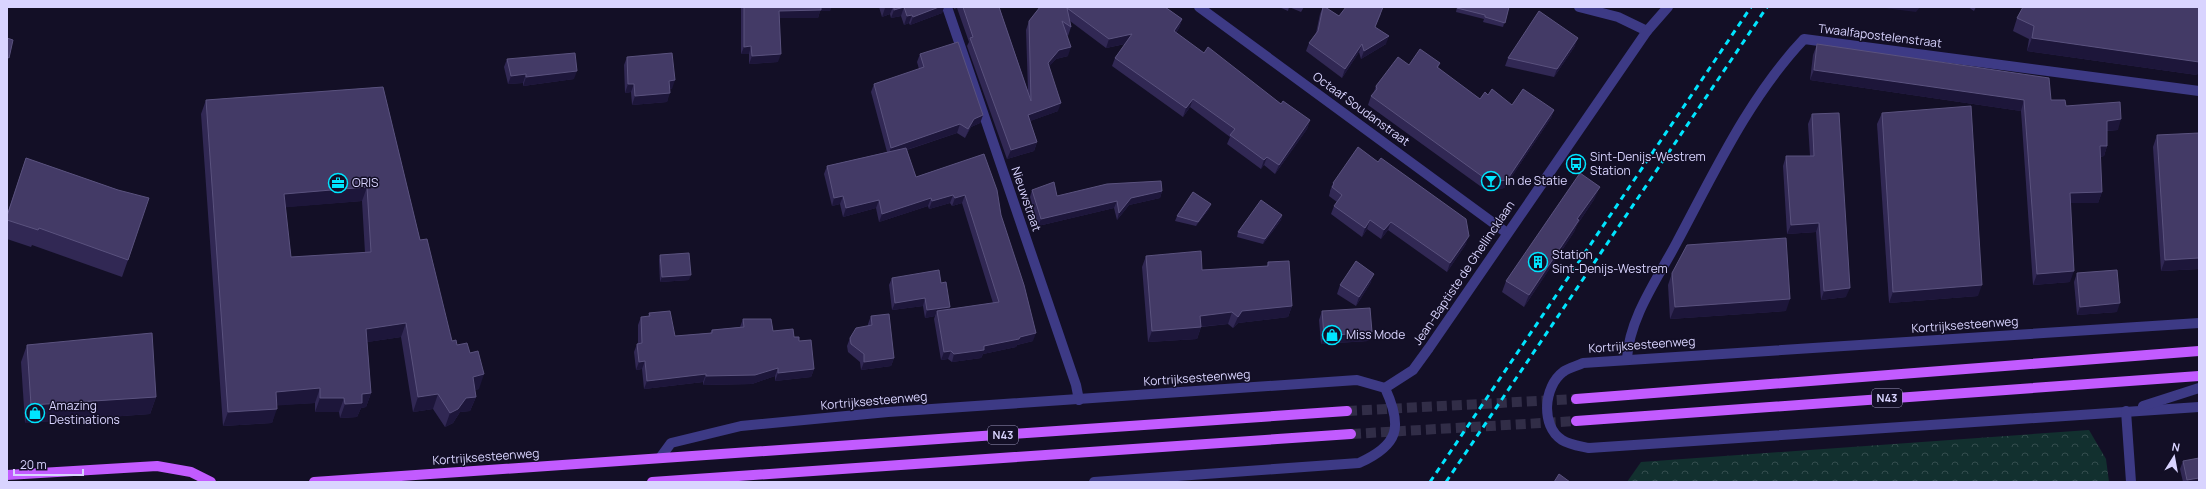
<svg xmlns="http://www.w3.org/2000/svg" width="2206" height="489" font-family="Manrope,sans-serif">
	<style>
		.forest { fill: url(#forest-crowns) }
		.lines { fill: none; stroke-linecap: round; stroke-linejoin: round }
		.primary-tunnel { stroke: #312d47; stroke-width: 10; stroke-dasharray: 10 5; stroke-linecap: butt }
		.minor { stroke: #3d3a85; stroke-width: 10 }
		.primary { stroke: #c25bff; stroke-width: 10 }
		.rail { stroke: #00e5ff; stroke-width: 3; stroke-dasharray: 6 5; stroke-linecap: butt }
		.wall { fill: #312854; fill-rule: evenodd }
		.shaded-wall { fill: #1d163a }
		.building { fill: #433a66; stroke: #5a527e; fill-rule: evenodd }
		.labels { text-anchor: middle; stroke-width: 3; stroke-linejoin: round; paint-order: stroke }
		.shield { fill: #130f26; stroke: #9e99be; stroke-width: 1 }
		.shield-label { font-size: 11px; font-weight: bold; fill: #d9d4ff }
		.street-label { font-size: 12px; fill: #d9d4ff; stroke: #130f26 }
		.poi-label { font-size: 12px; fill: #d9d4ff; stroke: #130f26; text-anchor: start }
	</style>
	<defs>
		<pattern id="forest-crowns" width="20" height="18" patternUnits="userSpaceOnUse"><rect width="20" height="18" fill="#12302f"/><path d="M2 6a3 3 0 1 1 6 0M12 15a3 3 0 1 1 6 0" fill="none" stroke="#344d4e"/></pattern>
	</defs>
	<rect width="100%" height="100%" fill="#130f26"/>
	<path class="forest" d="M 2089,430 L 2106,459 L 2109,482 L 1627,482 L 1641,462 Z"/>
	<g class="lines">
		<g class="primary-tunnel">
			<path d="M 1347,411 L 1576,399"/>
			<path d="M 1351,434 L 1576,421"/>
		</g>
		<g class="minor">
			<path d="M 947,7 L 1076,385 L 1079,400"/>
			<path d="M 1199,7 L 1507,233"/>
			<path d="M 1579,7 L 1618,17 L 1647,31"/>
			<path d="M 2199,323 L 1583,363 C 1577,366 1568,368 1563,372 C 1544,386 1540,426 1562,440 C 1570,445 1580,446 1589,448 L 2199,407"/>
			<path d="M 1627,359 C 1629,318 1658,278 1677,242 C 1714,173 1749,97 1804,39 L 2199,91"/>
			<path d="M 1385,388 L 1413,370 L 1429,348 L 1647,31 L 1668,7"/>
			<path d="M 2143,406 L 2199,388"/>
			<path d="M 2126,411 L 2131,482"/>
			<path d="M 660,458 L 671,443 L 741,426 L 888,412 L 1357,380 L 1385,388 C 1403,427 1399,445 1359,463 L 1094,482"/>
		</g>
		<g class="primary">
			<path d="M 1576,399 L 2199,351"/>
			<path d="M 1576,421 L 2199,376"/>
			<path d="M 7,475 L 157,466 L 191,472 L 211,482"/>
			<path d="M 314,482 L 1347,411"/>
			<path d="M 652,482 L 1351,434"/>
		</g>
		<g class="rail">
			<path d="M 1430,482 L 1751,7"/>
			<path d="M 1446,482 L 1767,7"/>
		</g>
	</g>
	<g class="wall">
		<path d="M 50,7 L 58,7 L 58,8 Z"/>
		<path d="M 741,7 L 831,7 L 830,11 L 820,11 L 818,18 L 779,18 L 778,62 L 749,64 L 749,54 L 741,54 Z"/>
		<path d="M 879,7 L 944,7 L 942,13 L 910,25 L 909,23 L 904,25 L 901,16 L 891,18 L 890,14 L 882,17 Z"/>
		<path d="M 954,7 L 999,7 L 1028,91 L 1026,30 L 1029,21 L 1040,7 L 1165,7 L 1182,19 L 1179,28 L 1176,33 L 1204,53 L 1281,104 L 1310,120 L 1307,129 L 1275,174 L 1264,165 L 1261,169 L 1227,144 L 1230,137 L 1190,107 L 1183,117 L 1112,66 L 1115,58 L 1125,44 L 1106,48 L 1070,21 L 1071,27 L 1068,36 L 1067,35 L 1068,56 L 1056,59 L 1049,66 L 1058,111 L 1030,121 L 1037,142 L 1034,151 L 1007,159 L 967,46 L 969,42 L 957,8 L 954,9 Z"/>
		<path d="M 1279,7 L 1304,7 L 1301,12 L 1289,7 L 1288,11 Z"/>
		<path d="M 1323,7 L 1339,16 L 1381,14 L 1375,27 L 1386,44 L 1361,59 L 1359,52 L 1342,78 L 1306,51 L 1309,43 L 1316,33 L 1320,14 Z"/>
		<path d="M 1457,7 L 1509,7 L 1503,27 L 1483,22 L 1484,19 L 1456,12 Z"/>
		<path d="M 1968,7 L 1976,7 L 1974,11 Z"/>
		<path d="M 2199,7 L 2199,69 L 2197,75 L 2027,51 L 2029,39 L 2013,31 L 2017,18 Z"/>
		<path d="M 1817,44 L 2051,100 L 2066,106 L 2118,130 L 2107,131 L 2107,146 L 2104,156 L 2100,157 L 2102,192 L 2098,203 L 2071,203 L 2070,282 L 2033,285 L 2021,111 L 1810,80 L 1813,55 Z"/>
		<path d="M 1575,46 L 1554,77 L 1505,66 L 1508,58 Z"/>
		<path d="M 920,54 L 983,115 L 980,123 L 971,127 L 965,138 L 957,133 L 907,150 L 916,177 L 984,154 L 1001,215 L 1033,341 L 1017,345 L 1016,347 L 983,354 L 981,358 L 952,362 L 948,359 L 941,360 L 934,319 L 935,316 L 925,318 L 923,306 L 892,310 L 889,285 L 892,278 L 941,283 L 949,309 L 993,303 L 962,203 L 952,206 L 950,203 L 929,209 L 928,206 L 879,222 L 876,208 L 843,217 L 840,204 L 832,206 L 824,174 L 827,166 L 887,152 L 871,92 L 874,84 L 919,69 L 917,62 Z"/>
		<path d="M 627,57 L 672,89 L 670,89 L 667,102 L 632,105 L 631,92 L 625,93 L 624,65 Z"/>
		<path d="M 507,59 L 574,79 L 523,86 L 523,83 L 508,84 L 504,67 Z"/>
		<path d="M 1440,63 L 1438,68 L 1480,99 L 1488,95 L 1512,105 L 1554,110 L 1551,118 L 1504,188 L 1487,191 L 1368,105 L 1371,96 L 1373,94 L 1376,86 L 1409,65 Z"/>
		<path d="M 383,87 L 420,240 L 452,341 L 457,345 L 479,389 L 474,390 L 476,397 L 470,411 L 460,412 L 453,423 L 445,427 L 433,409 L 413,412 L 401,337 L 367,342 L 371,393 L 366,407 L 361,408 L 357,417 L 340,418 L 339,412 L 315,412 L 315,403 L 277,405 L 272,423 L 223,426 L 201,114 L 206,100 ZM 362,201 L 365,253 L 291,257 L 285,207 Z"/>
		<path d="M 1882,113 L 1978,296 L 1889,303 L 1877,124 Z"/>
		<path d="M 1812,114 L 1846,297 L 1821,300 L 1816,232 L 1787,234 L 1783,166 L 1786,156 L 1810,156 L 1808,124 Z"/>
		<path d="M 2157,135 L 2199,269 L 2161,271 L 2153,147 Z"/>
		<path d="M 26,158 L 118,190 L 128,260 L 122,277 L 32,245 L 31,247 L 7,239 L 7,214 Z"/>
		<path d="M 1333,183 L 1466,244 L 1447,272 L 1388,230 L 1381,239 L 1367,229 L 1362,237 L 1331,214 L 1334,206 L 1337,202 L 1329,196 L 1330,192 L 1330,191 Z"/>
		<path d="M 1032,190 L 1057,196 L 1162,191 L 1160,198 L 1129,205 L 1117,220 L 1114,208 L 1038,226 L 1030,197 Z"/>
		<path d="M 1595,198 L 1577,225 L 1574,232 L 1524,307 L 1502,292 L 1506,281 Z"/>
		<path d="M 1211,204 L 1209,209 L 1196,226 L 1175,221 L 1177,216 Z"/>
		<path d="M 1282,215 L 1281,220 L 1263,244 L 1237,237 L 1238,232 Z"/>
		<path d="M 660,255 L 689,280 L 660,282 L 659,260 Z"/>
		<path d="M 1146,256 L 1202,270 L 1267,266 L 1268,262 L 1292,306 L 1288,317 L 1238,323 L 1233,328 L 1228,324 L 1201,327 L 1197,339 L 1148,342 L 1142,267 Z"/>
		<path d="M 1672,273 L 1786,311 L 1670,319 L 1668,285 Z"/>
		<path d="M 2077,273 L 2117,312 L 2077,315 L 2074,282 Z"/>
		<path d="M 1371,282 L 1356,306 L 1337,294 L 1340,285 Z"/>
		<path d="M 1322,311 L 1372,332 L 1368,341 L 1321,344 L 1319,320 Z"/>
		<path d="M 649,313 L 675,336 L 710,333 L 712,330 L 740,327 L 743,319 L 773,331 L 794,337 L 799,341 L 814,369 L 811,377 L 775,381 L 775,376 L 752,384 L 703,385 L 703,382 L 644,389 L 642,369 L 636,370 L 634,352 L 637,344 L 638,343 L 638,325 L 641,317 L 648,317 Z"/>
		<path d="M 871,316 L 894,358 L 891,366 L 861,370 L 860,362 L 848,352 L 847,346 L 850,338 L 868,326 L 868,324 Z"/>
		<path d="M 27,345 L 156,397 L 150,414 L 25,423 L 21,362 Z"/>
		<path d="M 2183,461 L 2199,482 L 2183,482 L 2180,469 Z"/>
	</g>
	<g class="shaded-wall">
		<path d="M 819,7 L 831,7 L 830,11 L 820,11 L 818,18 L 776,18 L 779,11 Z"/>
		<path d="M 889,7 L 893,7 L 890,14 L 882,17 L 885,8 Z"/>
		<path d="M 904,7 L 901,16 L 891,18 L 894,10 Z"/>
		<path d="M 939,7 L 944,7 L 942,13 L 910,25 L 913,17 Z"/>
		<path d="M 1877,7 L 1920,7 L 1916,12 Z"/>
		<path d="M 912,15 L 909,23 L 904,25 L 907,16 Z"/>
		<path d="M 1182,19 L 1179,28 L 1171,40 L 1174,31 Z"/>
		<path d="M 1132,34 L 1129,43 L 1106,48 L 1109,39 Z"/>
		<path d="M 1389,36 L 1386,44 L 1361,59 L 1364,51 Z"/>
		<path d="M 1578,38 L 1575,46 L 1554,77 L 1557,69 Z"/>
		<path d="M 2032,38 L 2199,62 L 2199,69 L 2197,75 L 2027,51 Z"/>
		<path d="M 1362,44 L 1359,52 L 1342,78 L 1345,69 Z"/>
		<path d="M 751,46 L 749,54 L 741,54 L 744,47 Z"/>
		<path d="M 1071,47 L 1068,56 L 1056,59 L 1045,71 L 1048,63 L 1059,50 Z"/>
		<path d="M 781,54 L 778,62 L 749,64 L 752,56 Z"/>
		<path d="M 1814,70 L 2024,100 L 2021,111 L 1810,80 Z"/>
		<path d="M 577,71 L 574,79 L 523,86 L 526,77 Z"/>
		<path d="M 526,74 L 523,83 L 508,84 L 511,76 Z"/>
		<path d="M 675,80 L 672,89 L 666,89 L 669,81 Z"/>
		<path d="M 628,84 L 634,84 L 631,92 L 625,93 Z"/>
		<path d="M 670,93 L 667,102 L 632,105 L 635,96 Z"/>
		<path d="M 1193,99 L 1190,107 L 1183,117 L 1186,108 Z"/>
		<path d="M 1061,103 L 1058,111 L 1025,123 L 1028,115 Z"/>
		<path d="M 1554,110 L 1551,118 L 1504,188 L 1487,191 L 1490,182 Z"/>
		<path d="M 983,115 L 980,123 L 971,127 L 965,138 L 974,119 Z"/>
		<path d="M 2121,119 L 2118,130 L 2103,131 L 2107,121 Z"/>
		<path d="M 1310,120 L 1307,129 L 1275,174 L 1279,165 Z"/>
		<path d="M 960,124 L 957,133 L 888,156 L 891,148 Z"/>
		<path d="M 1037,142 L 1034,151 L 1007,159 L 1011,150 Z"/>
		<path d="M 2100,146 L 2107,146 L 2104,156 L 2096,157 Z"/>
		<path d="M 1267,157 L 1264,165 L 1261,169 L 1264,160 Z"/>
		<path d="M 367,187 L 362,201 L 278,208 L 284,194 Z"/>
		<path d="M 1600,187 L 1595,198 L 1577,225 L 1574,232 L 1524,307 L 1529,295 L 1577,219 Z"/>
		<path d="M 1162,191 L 1160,198 L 1129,205 L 1117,220 L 1119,213 L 1131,198 Z"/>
		<path d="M 2102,192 L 2098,203 L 2067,203 L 2070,193 Z"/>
		<path d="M 953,195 L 950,203 L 929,209 L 932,201 Z"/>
		<path d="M 965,195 L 962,203 L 952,206 L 955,198 Z"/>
		<path d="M 843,196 L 840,204 L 832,206 L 834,198 Z"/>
		<path d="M 931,198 L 928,206 L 879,222 L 882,214 Z"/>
		<path d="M 879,200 L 876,208 L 843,217 L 846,208 Z"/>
		<path d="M 1117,201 L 1114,208 L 1038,226 L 1041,219 Z"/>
		<path d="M 1211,204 L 1209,209 L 1196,226 L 1198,222 Z"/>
		<path d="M 1282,215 L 1281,220 L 1263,244 L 1265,239 Z"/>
		<path d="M 1370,220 L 1367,229 L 1362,237 L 1365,228 Z"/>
		<path d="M 1391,222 L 1388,230 L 1381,239 L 1384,230 Z"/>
		<path d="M 1819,223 L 1816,232 L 1787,234 L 1791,225 Z"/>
		<path d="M 1469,236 L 1466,244 L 1447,272 L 1450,263 Z"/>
		<path d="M 2199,258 L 2199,269 L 2161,271 L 2165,260 Z"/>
		<path d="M 2074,271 L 2070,282 L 2033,285 L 2037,274 Z"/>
		<path d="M 1374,274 L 1371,282 L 1356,306 L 1359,297 Z"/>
		<path d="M 691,275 L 689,280 L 660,282 L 662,277 Z"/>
		<path d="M 1982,285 L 1978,296 L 1889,303 L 1893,292 Z"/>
		<path d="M 1850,288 L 1846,297 L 1821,300 L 1824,291 Z"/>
		<path d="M 925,298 L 923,306 L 892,310 L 895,303 Z"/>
		<path d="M 1790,299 L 1786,311 L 1670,319 L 1675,307 Z"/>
		<path d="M 2120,303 L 2117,312 L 2077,315 L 2080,307 Z"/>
		<path d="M 1292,306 L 1288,317 L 1238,323 L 1233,328 L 1238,317 L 1242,311 Z"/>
		<path d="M 950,307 L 947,314 L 937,311 L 935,316 L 925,318 L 927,310 Z"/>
		<path d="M 1232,312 L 1228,324 L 1196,327 L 1200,316 Z"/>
		<path d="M 406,323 L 401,337 L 361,343 L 366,329 Z"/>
		<path d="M 1201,327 L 1197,339 L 1148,342 L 1152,331 Z"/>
		<path d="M 1372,332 L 1368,341 L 1321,344 L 1324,336 Z"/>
		<path d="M 1036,333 L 1033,341 L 1017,345 L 1016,347 L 983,354 L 981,358 L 952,362 L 954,354 Z"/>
		<path d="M 951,351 L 948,359 L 941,360 L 944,352 Z"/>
		<path d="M 894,358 L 891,366 L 861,370 L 864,362 Z"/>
		<path d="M 645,361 L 642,369 L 636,370 L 639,362 Z"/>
		<path d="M 778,368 L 775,376 L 752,384 L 703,385 L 706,376 Z"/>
		<path d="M 814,369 L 811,377 L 775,381 L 778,373 Z"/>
		<path d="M 484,374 L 479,389 L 467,392 L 473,377 Z"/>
		<path d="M 706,374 L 703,382 L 644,389 L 647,381 Z"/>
		<path d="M 320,388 L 315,403 L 271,406 L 276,392 Z"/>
		<path d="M 371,393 L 366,407 L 361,408 L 357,417 L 340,418 L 345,404 L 362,394 Z"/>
		<path d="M 438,394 L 433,409 L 413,412 L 418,397 Z"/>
		<path d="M 156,397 L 150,414 L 25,423 L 31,405 Z"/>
		<path d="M 476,397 L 470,411 L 460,412 L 453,423 L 445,427 L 450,413 L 466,398 Z"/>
		<path d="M 320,398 L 344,398 L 339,412 L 315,412 Z"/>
		<path d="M 277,409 L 272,423 L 223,426 L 228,412 Z"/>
		<path d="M 2199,478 L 2199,482 L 2187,482 L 2187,480 Z"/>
	</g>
	<g class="building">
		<path d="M 744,7 L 821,7 L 821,10 L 779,11 L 781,54 L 752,56 L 751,46 L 744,47 Z"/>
		<path d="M 894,7 L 904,7 L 894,10 Z"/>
		<path d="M 904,7 L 939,7 L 913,17 L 912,15 L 907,16 Z"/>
		<path d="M 963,7 L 999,7 L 1031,101 L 1029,21 L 1040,7 L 1165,7 L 1182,19 L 1174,31 L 1204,53 L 1208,47 L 1281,104 L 1283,101 L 1310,120 L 1279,165 L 1267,157 L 1264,160 L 1230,135 L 1235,129 L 1193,99 L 1186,108 L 1115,58 L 1132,34 L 1109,39 L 1067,8 L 1071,27 L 1062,21 L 1071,47 L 1059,50 L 1048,63 L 1061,103 L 1028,115 L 1037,142 L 1011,150 L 970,38 L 973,37 Z"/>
		<path d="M 1323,7 L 1325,7 L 1339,16 L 1346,7 L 1383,7 L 1375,27 L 1389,36 L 1364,51 L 1362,44 L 1345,69 L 1309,43 L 1318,31 Z"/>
		<path d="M 1457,7 L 1509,7 L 1505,23 L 1485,17 L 1485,15 L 1457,8 Z"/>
		<path d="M 2023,7 L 2199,7 L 2199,62 L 2032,38 L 2034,26 L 2017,18 Z"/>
		<path d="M 1539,11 L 1578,38 L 1557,69 L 1508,58 Z"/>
		<path d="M 7,38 L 13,40 L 9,58 L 7,57 Z"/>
		<path d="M 958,42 L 983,115 L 974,119 L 968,129 L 960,124 L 891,148 L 874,84 L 924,67 L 920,54 Z"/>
		<path d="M 1817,44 L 2049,78 L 2051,100 L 2065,100 L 2066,106 L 2120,102 L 2121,119 L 2107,121 L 2107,146 L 2100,146 L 2102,192 L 2070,193 L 2074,271 L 2037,274 L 2024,100 L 1814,70 Z"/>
		<path d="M 1420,49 L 1440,63 L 1437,67 L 1480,99 L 1485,92 L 1488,95 L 1492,89 L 1512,105 L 1523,89 L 1554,110 L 1507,180 L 1490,182 L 1371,96 L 1377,89 L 1376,86 L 1398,57 L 1409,65 Z"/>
		<path d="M 575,53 L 577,71 L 526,77 L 526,74 L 511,76 L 507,59 Z"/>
		<path d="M 672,53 L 675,80 L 669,81 L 670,93 L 635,96 L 634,84 L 628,84 L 627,57 Z"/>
		<path d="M 383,87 L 420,240 L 427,239 L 452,341 L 456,340 L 457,345 L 467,343 L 470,353 L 478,351 L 484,374 L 473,377 L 476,397 L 466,398 L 458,409 L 450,413 L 438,394 L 418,397 L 406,323 L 366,329 L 371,393 L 362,394 L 362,403 L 345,404 L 344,398 L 320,398 L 320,388 L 276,392 L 277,409 L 228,412 L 206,100 ZM 367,187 L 371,252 L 291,257 L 284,194 Z"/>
		<path d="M 1971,106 L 1982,285 L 1893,292 L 1882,113 Z"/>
		<path d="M 1839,113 L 1850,288 L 1824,291 L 1819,223 L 1791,225 L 1786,156 L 1814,156 L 1812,114 Z"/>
		<path d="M 2199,133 L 2199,258 L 2165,260 L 2157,135 Z"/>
		<path d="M 1358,147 L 1378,162 L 1381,158 L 1466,219 L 1469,236 L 1450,263 L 1391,222 L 1384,230 L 1370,220 L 1365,228 L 1334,206 L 1342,195 L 1332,187 L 1334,184 L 1333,183 Z"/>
		<path d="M 906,148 L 916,177 L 984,154 L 997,190 L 1001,215 L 1024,285 L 1036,333 L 1020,337 L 1019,339 L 984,346 L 984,350 L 954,354 L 951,351 L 944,352 L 937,311 L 999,302 L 965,195 L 955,198 L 953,195 L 932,201 L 931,198 L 882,214 L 879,200 L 846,208 L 843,196 L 834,198 L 827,166 Z"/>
		<path d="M 26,158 L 118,190 L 149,198 L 128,260 L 39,228 L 38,230 L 7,220 L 7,216 Z"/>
		<path d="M 1580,173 L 1600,187 L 1577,219 L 1579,220 L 1529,295 L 1506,281 Z"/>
		<path d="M 1161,181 L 1162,191 L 1131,198 L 1119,213 L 1117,201 L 1041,219 L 1032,190 L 1054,182 L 1057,196 L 1107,184 Z"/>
		<path d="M 1193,192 L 1211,204 L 1198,222 L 1177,216 Z"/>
		<path d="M 1261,200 L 1282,215 L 1265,239 L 1238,232 Z"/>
		<path d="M 1786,238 L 1790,299 L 1675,307 L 1672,273 L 1687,245 Z"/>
		<path d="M 1201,251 L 1202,270 L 1268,266 L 1268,262 L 1289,261 L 1292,306 L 1242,311 L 1238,317 L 1232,312 L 1200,316 L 1201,327 L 1152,331 L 1146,256 Z"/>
		<path d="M 689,253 L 691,275 L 662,277 L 660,255 Z"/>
		<path d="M 1356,261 L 1374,274 L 1359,297 L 1340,285 Z"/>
		<path d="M 939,270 L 941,283 L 946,282 L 950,307 L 927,310 L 925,298 L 895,303 L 892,278 Z"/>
		<path d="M 2117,270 L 2120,303 L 2080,307 L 2077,273 Z"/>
		<path d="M 1370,308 L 1372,332 L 1324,336 L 1322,311 Z"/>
		<path d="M 670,311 L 675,336 L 712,333 L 712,330 L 744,327 L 743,319 L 771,319 L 773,331 L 793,329 L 794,337 L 799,337 L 799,341 L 811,340 L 814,369 L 778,373 L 778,368 L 755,375 L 706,376 L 706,374 L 647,381 L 645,361 L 639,362 L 637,344 L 642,343 L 641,317 L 650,316 L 649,313 Z"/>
		<path d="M 889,314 L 894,358 L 864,362 L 864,354 L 851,344 L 850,338 L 856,328 L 872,325 L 871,316 Z"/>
		<path d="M 152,333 L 156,397 L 31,405 L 27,345 Z"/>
		<path d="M 2199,458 L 2199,478 L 2187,480 L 2183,461 Z"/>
		<path d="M 1559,474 L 1570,482 L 1554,482 Z"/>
	</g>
	<defs>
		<g id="bus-ring" transform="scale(1)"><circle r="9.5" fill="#130f26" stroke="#00e5ff" stroke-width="1.5"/><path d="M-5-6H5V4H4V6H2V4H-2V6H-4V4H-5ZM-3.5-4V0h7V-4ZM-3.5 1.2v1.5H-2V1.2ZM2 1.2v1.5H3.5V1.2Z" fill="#00e5ff"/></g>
		<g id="bar-ring" transform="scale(1)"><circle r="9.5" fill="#130f26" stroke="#00e5ff" stroke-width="1.5"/><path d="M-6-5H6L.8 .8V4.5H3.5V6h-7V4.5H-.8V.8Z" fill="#00e5ff"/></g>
		<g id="office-ring" transform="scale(1)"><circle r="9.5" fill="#130f26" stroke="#00e5ff" stroke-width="1.5"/><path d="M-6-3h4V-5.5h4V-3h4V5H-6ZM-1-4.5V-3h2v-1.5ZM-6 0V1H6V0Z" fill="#00e5ff"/></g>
		<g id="building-ring" transform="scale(1)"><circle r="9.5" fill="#130f26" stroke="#00e5ff" stroke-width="1.5"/><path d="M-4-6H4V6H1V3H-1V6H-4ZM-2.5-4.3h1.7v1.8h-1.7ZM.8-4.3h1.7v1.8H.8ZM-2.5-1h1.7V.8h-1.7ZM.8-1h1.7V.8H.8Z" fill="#00e5ff"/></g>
		<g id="shop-ring" transform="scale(1)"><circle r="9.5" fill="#130f26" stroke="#00e5ff" stroke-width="1.5"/><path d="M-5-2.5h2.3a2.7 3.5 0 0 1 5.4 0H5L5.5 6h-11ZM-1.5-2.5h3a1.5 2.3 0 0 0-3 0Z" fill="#00e5ff"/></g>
	</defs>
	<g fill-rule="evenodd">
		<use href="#bus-ring" x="1576" y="164"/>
		<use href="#bar-ring" x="1491" y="181"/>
		<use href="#office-ring" x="338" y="183"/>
		<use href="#building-ring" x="1538" y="262"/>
		<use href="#shop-ring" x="1332" y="335"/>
		<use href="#shop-ring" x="35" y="413"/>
	</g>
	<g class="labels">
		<g class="shield">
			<rect x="1872" y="389" width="30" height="18" rx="3"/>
			<rect x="988" y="426" width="30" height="18" rx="3"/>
		</g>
		<g class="shield-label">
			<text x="1887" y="402">N43</text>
			<text x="1003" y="439">N43</text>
		</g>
		<g class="street-label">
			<text transform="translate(1880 36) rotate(7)" y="4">Twaalfapostelenstraat</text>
			<text transform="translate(1361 109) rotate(36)" y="4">Octaaf Soudanstraat</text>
			<text transform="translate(1026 199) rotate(71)" y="4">Nieuwstraat</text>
			<text transform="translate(1464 273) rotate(-56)" y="4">Jean-Baptiste de Ghellincklaan</text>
			<text transform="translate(1965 325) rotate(-4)" y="4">Kortrijksesteenweg</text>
			<text transform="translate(1642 345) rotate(-4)" y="4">Kortrijksesteenweg</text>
			<text transform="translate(1197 378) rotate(-4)" y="4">Kortrijksesteenweg</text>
			<text transform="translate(874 401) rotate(-5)" y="4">Kortrijksesteenweg</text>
			<text transform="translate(486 457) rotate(-4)" y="4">Kortrijksesteenweg</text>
		</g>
		<g class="poi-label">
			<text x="1590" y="161">Sint-Denijs-Westrem<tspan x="1590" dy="14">Station</tspan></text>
			<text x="1505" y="185">In de Statie</text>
			<text x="352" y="187">ORIS</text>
			<text x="1552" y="259">Station<tspan x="1552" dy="14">Sint-Denijs-Westrem</tspan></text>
			<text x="1346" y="339">Miss Mode</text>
			<text x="49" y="410">Amazing<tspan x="49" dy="14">Destinations</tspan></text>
		</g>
	</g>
	<rect width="2206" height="489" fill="none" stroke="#d9d4ff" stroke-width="16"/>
	<g transform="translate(2174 457) rotate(11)" stroke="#130f26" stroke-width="3" paint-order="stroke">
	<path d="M0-3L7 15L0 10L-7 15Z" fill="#d9d4ff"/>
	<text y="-6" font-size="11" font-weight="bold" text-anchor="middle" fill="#d9d4ff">N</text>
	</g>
	<path d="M14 469v6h69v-6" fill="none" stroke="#d9d4ff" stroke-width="2"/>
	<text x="20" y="469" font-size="12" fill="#d9d4ff" stroke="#130f26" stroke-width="3" paint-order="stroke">20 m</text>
</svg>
